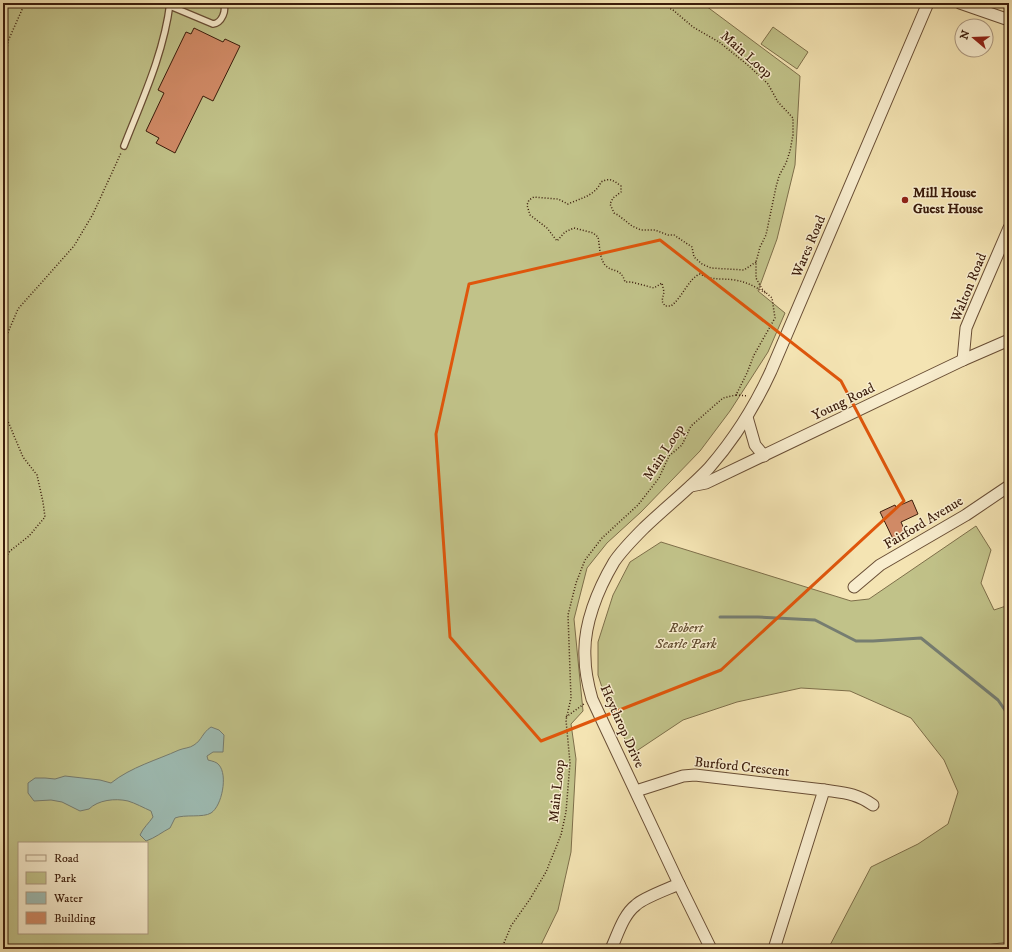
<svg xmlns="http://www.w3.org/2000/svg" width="1012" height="952" font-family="'IM FELL DW Pica',serif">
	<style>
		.green { fill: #c1c289; stroke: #7e6f4a; fill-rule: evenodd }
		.water { fill: #9ebdb5; stroke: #767d71 }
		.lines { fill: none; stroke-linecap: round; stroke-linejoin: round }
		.stream { stroke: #767d71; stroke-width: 3 }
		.building { fill: #d08a66; stroke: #3b1c0b }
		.lane-casing { stroke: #694e35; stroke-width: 8 }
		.street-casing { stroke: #694e35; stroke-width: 13 }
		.path { stroke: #3b1c0b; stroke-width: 1.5; stroke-dasharray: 1 2; stroke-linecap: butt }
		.lane { stroke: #f8edce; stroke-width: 5.5 }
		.street { stroke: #f8edce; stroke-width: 11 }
		.marked { fill: none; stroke: #df560c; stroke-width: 3; stroke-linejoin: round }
		.poi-dot { fill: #8f2418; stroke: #f8edce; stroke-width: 1.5 }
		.labels { text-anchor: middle; stroke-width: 3; stroke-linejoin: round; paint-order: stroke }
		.street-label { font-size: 14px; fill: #3b1c0b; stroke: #f8edce }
		.poi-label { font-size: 14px; font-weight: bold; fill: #3b1c0b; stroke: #f8edce; text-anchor: start }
		.park-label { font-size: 14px; font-style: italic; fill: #634e31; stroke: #f8edce }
	</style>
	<rect width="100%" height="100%" fill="#f4e4b3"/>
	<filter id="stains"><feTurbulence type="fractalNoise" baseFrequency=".005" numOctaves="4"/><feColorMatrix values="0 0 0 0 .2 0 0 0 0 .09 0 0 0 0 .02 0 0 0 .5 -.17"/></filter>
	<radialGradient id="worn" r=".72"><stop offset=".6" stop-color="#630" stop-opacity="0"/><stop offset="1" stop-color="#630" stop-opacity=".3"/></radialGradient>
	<g class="green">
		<path d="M 3,3 L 702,3 L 800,76 L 795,165 L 777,239 L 758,291 L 785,313 L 768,352 L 730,411 L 700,451 L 641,512 L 607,543 L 587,568 L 574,619 L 583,711 L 571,724 L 576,759 L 571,852 L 558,910 L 539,949 L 3,949 ZM 19,843 L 147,843 L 147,933 L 19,933 Z"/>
		<path d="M 773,27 L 808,52 L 797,69 L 761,44 Z"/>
		<path d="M 976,526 L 991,550 L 981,583 L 994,610 L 1009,605 L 1009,942 L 993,944 L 971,949 L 828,949 L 871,867 L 918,844 L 948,824 L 958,792 L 944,760 L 911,718 L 850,691 L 801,688 L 737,702 L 683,720 L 632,754 L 606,700 L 598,675 L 598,642 L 613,595 L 630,562 L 661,542 L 851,601 L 869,599 Z"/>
	</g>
	<path class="water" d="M 211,727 L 219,730 L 224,735 L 223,752 L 213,752 L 207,756 L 208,760 C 212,761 217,762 219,765 C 228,775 222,806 211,813 C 203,818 185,814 175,818 L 170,828 C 162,832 155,838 146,841 L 140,835 C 143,828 149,823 153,817 L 151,811 C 144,808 135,803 128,801 C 115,798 98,800 89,809 L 80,811 L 62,802 L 51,800 L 34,801 L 28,793 L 28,783 L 35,778 L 45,778 L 55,779 L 65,776 L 100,780 L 111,783 C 131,767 157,760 179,750 C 184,748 190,748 194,745 C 202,740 202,733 211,727 Z"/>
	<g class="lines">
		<path class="stream" d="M 720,617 L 758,617 L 815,620 L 856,641 L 873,641 L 921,638 L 998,700 L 1009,716"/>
	</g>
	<g class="building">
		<path d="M 194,28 L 223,42 L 225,39 L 240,46 L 213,101 L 203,96 L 175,153 L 156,143 L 159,138 L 146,131 L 164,93 L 158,90 L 186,32 L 191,34 Z"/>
		<path d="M 912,500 L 918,514 L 901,522 L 906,533 L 893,539 L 880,512 L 895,505 L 896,507 Z"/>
	</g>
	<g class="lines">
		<g class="lane-casing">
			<g id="lane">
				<path d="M 170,6 L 213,24 C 222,23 227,10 223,3"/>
				<path d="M 124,146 C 142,100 164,53 170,3"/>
			</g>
		</g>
		<g class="street-casing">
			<g id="street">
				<path d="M 960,3 L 1009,20"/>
				<path d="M 963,360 L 966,328 L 971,316 L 1009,228"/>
				<path d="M 747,417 L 755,445 L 764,456"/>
				<path d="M 691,486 L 706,483 L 963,360 L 1009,340"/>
				<path d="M 854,587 L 880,565 L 966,515 L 1009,486"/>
				<path d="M 824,790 C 844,793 856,793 873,805"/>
				<path d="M 636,791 L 683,776 L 695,775 L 824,790 L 774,949"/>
				<path d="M 611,949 C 618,934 623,915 636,905 C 643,898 668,889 679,884"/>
				<path d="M 711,949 L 679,884 L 592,699 C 588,685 585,671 585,657 C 583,625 598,589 614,562 C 622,550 634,538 644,528 C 666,507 689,489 709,468 C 735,438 755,406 771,371 L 928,3"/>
			</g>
		</g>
		<g class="path">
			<path d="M 3,85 L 8,41 L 25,3"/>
			<path d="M 756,262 L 744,270 L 711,268 L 702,264 L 694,257 L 692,247 L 674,235 L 668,235 L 655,230 L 641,230 L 632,226 L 618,215 L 614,213 L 610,204 L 613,198 L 621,192 L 621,186 C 614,181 610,177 601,182 C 595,196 581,198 568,204 L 558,199 L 534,197 L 529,200 L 527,205 L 530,215 L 547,228 L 557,241 L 565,232 L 574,228 L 593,233 L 598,237 C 600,246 599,257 605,265 C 612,273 621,267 625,282 L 631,282 L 654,288 L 662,283 L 664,292 L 662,301 L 665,306 L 671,306 C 682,298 689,278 700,274 C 713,281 722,278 735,280 C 747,282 756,287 767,294"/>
			<path d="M 3,344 L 18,309 L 74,246 L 93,214 L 121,153"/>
			<path d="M 3,393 L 4,412 L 23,457 L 37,475 L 43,502 L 45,517 L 29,536 L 10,551 L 3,561"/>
			<path d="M 736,395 L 748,396"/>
			<path d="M 3,566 L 3,575"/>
			<path d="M 566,717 L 584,704"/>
			<path d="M 504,949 L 504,943 L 511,926 L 530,899 L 546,872 L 561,835 L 566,812 L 570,763 L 566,720 L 571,698 L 568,615 L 576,583 L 585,560 L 602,538 L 638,505 L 659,478 L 669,456 L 682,445 L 691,426 L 723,398 L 736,395 L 747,373 L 754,355 L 775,318 L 772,298 L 762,289 L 756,278 L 756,262 L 760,247 L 766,235 L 776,187 L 779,176 L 786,163 L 790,151 L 793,135 L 793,118 L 778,102 L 768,84 L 749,66 L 719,42 L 693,27 L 673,10 L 660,3"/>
		</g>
		<use href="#lane" class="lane"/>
		<use href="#street" class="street"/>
	</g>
	<path class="marked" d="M 660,240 L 841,381 L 904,501 L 721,670 L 541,741 L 450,637 L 436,434 L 469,284 Z"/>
	<circle class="poi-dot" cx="905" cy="200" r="4"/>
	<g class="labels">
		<g class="street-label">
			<text transform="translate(747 54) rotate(41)" y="5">Main Loop</text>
			<text transform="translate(808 246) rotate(-67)" y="5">Wares Road</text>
			<text transform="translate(968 287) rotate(-68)" y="5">Walton Road</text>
			<text transform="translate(843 401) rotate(-26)" y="5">Young Road</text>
			<text transform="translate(663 452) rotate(-57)" y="5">Main Loop</text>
			<text transform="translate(923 522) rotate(-31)" y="5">Fairford Avenue</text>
			<text transform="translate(623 726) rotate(66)" y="5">Heythrop Drive</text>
			<text transform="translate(742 766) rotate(6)" y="5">Burford Crescent</text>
			<text transform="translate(556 791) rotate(-84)" y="5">Main Loop</text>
		</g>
		<g class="poi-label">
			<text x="913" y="197">Mill House<tspan x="913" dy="16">Guest House</tspan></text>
		</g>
		<g class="park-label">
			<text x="686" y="632">Robert<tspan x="686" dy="16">Searle Park</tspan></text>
		</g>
	</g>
	<rect width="1012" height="952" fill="none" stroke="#f4e4b3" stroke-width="16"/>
	<rect x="4" y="4" width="1004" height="944" fill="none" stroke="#3b1c0b" stroke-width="2"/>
	<rect x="8" y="8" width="996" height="936" fill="none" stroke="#3b1c0b"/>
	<rect x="18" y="842" width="130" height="92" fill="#f8edce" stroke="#ac9980"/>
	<rect x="26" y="855" width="20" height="6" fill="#f8edce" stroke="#ac9980"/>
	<text x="54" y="862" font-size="12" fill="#3b1c0b">Road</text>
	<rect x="26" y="872" width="20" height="12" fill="#c1c289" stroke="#ac9980"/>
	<text x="54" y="882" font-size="12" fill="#3b1c0b">Park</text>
	<rect x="26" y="892" width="20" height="12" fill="#9ebdb5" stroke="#ac9980"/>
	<text x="54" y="902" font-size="12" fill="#3b1c0b">Water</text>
	<rect x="26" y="912" width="20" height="12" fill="#d08a66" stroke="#ac9980"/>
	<text x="54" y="922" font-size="12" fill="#3b1c0b">Building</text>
	<g transform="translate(974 38) rotate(289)"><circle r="19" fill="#f8edce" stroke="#ac9980"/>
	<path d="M0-3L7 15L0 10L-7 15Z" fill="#8f2418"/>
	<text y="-6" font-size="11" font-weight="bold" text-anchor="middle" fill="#3b1c0b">N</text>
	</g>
	<rect width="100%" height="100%" filter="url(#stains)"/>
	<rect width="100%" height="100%" fill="url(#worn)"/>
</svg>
